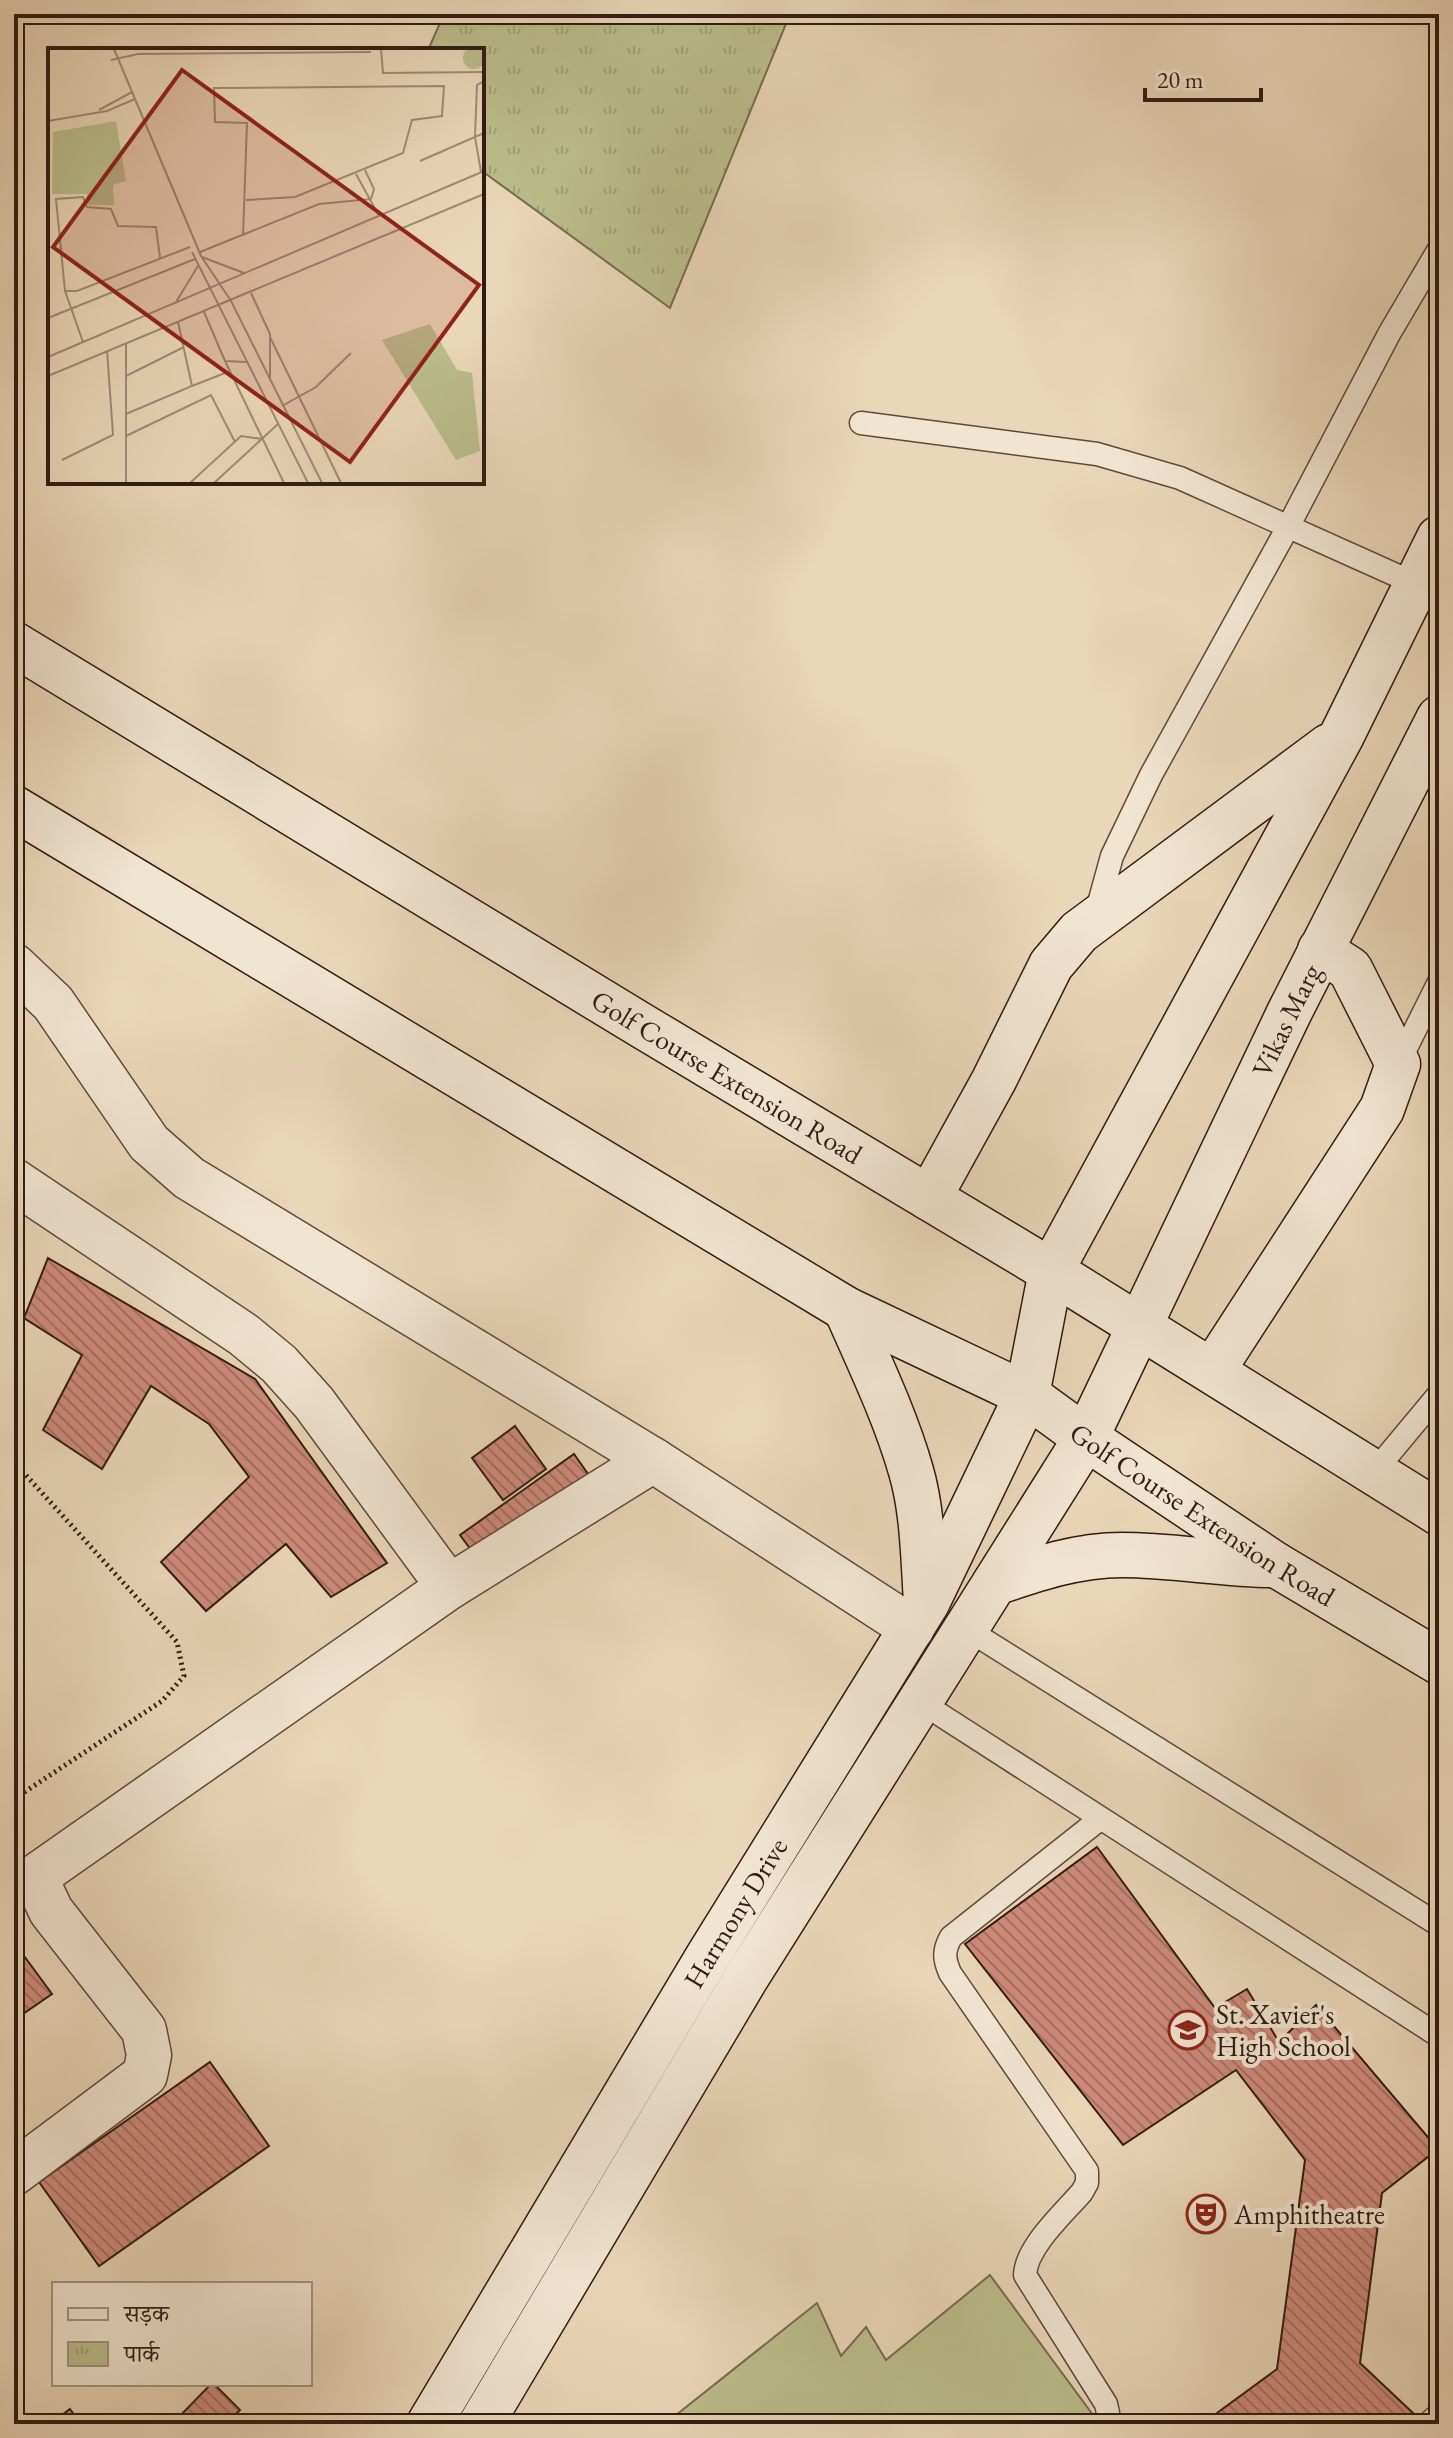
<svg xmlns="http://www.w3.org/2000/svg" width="1453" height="2438" font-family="'EB Garamond','Noto Serif Devanagari',serif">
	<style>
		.park { fill: url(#park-tufts); stroke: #766c50; stroke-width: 2 }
		.garden { fill: #bbbd8c; stroke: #766c50; stroke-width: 2 }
		.building { fill: url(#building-back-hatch); stroke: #301c14; stroke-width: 2 }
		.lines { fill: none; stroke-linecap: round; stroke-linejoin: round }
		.lane-casing { stroke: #5e4a3d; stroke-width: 25 }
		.street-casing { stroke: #5e4a3d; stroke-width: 47 }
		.secondary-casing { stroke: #301c14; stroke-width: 47 }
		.path { stroke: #301c14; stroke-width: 5; stroke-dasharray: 2 4; stroke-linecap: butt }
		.lane { stroke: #f1e4d1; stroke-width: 22 }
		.street { stroke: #f1e4d1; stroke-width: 44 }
		.secondary { stroke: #f1e4d1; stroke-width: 44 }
		.labels { text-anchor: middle; stroke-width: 8; stroke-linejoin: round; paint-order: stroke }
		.street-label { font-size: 28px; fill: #301c14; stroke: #f1e4d1 }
		.poi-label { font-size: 28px; fill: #301c14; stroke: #f1e4d1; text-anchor: start }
		.inset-road { fill: none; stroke: #a08c76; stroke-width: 2 }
		.view { fill: #8f2418; fill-opacity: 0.15; stroke: #8f2418; stroke-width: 4 }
		.inset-edge { fill: none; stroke: #301c14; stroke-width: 4 }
	</style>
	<defs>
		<pattern id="park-tufts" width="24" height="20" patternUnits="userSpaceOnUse" patternTransform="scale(2)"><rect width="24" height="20" fill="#bbbd8c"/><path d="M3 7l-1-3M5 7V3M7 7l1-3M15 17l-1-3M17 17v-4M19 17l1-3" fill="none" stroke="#a1a278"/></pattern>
		<pattern id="building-back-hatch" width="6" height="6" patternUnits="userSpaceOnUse" patternTransform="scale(2)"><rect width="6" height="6" fill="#ce8a7b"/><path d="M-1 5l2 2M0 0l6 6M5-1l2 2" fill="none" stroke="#a87064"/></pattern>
	</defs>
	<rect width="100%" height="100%" fill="#ead6b8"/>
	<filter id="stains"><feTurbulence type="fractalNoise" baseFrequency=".0025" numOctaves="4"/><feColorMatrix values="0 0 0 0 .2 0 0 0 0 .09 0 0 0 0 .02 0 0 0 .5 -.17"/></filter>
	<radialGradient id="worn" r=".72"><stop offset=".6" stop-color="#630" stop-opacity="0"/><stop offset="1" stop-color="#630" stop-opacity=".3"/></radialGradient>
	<path class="park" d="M 444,14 L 790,14 L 670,308 L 482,171 L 482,50 L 428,50 Z"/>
	<path class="garden" d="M 990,2275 L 1093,2415 L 1082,2424 L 666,2423 L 817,2303 L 841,2356 L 866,2327 L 886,2360 Z"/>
	<g class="building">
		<path d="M 48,1258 L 255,1379 L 387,1563 L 331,1597 L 286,1544 L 206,1611 L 161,1562 L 249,1477 L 209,1424 L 151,1386 L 102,1469 L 43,1430 L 82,1355 L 24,1318 Z"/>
		<path d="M 515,1426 L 546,1469 L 503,1500 L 472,1458 Z"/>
		<path d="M 574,1454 L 593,1481 L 480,1562 L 460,1535 Z"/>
		<path d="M 1097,1847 L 1215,2008 L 1247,1989 L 1279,2042 L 1316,2005 L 1438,2149 L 1382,2193 L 1360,2363 L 1414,2414 L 1401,2424 L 1202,2424 L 1277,2369 L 1305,2160 L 1236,2070 L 1123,2145 L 965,1944 Z"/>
		<path d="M 16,1945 L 52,1994 L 14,2020 L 14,1946 Z"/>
		<path d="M 210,2062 L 269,2146 L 99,2266 L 39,2182 Z"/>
		<path d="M 211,2384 L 214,2384 L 240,2410 L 226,2424 L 172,2424 Z"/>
		<path d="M 70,2409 L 81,2424 L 50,2424 Z"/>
	</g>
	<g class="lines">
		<g class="lane-casing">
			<g id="lane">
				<path d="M 861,423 L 1097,454 L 1180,478 L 1416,584"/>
				<path d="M 1096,914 L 1112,856 L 1151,775 L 1288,527 L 1389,334 L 1439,249"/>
				<path d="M 1398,1064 L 1439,982"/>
				<path d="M 1374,1472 L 1439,1394"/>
				<path d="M 965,1628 L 1439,1925"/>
				<path d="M 919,1701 L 1439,2036"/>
				<path d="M 1100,1819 L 951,1937 C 943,1951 944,1959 950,1973 L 1087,2171 L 1087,2183 L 1082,2192 C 1064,2213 1026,2247 1025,2275 L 1106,2404 L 1108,2413 L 1105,2424"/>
				<path d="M 1428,2424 L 1439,2414"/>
			</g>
		</g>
		<g class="street-casing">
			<g id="street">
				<path d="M 14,966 L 53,1003 L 149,1143 L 189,1178 L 653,1460 L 912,1628"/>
				<path d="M 14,1181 L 244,1335 L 279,1364 L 314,1403 L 449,1587"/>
				<path d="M 14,2173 L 145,2075 L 149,2055 L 144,2030 L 51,1911 L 35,1877 L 449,1587 L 653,1460"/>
			</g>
		</g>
		<g class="secondary-casing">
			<g id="secondary">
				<path id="s1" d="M 14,644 L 644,1027 L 1051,1271 L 1439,1513"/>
				<path id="s2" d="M 14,808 L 846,1309 L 1027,1395 L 1086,1438 L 1276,1565 L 1439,1662"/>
				<path d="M 929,1198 L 994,1080 L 1051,965 L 1079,932 L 1329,746"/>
				<path d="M 846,1309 C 869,1362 895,1415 911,1471 C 923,1512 923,1558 926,1601"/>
				<path d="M 1213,1370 L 1382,1109 L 1398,1064 L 1350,969 L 1320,950"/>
				<path d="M 995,1583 C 1036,1569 1077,1555 1122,1555 C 1173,1555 1225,1565 1276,1565"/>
				<path id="s3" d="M 429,2424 L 707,1958 L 927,1603 L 1027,1395 L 1051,1271 L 1341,737 L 1439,538"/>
				<path id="s4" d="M 481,2424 L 746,1978 L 1086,1438 L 1289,1013 L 1439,718"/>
			</g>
		</g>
		<path class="path" d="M 14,1462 L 177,1642 L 184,1676 L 162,1701 L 14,1799"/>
		<use href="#lane" class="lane"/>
		<use href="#street" class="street"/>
		<use href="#secondary" class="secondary"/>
	</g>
	<defs>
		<g id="school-ring" transform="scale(2)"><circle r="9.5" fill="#f1e4d1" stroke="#8f2418" stroke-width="1.5"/><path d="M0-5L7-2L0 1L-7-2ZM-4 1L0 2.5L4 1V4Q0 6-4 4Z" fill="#8f2418"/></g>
		<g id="theatre-ring" transform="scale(2)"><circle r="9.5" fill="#f1e4d1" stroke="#8f2418" stroke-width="1.5"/><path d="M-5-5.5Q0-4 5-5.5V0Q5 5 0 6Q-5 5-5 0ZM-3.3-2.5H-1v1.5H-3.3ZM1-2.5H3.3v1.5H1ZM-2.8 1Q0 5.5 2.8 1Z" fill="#8f2418"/></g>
	</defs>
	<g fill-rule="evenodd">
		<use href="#school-ring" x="1188" y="2030"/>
		<use href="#theatre-ring" x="1206" y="2214"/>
	</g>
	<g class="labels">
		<g class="street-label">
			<text dy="10" stroke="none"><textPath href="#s4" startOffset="1620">Vikas Marg</textPath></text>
			<text dy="10" stroke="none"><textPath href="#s1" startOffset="834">Golf Course Extension Road</textPath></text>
			<text dy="10" stroke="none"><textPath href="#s2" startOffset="1384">Golf Course Extension Road</textPath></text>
			<text dy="10" stroke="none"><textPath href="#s3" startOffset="596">Harmony Drive</textPath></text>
		</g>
		<g class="poi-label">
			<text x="1216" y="2024">St. Xavier's<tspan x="1216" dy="32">High School</tspan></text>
			<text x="1234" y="2224">Amphitheatre</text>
		</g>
	</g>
	<g transform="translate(48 48)">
		<rect width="436" height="436" fill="#ead6b8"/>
		<path d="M 382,276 L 409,322 L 424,325 L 432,403 L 408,412 L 334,292 Z" fill="#bbbd8c"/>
		<path d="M415 10a11 11 0 1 1 22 0a11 11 0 1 1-22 0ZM 68,73 L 78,133 L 65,137 L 66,157 L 40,157 L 39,146 L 4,146 L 5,84 Z" fill="#bbbd8c"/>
		<path class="inset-road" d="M 66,1 L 153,208 L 183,253 L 274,435M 333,1 L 335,25 L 436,24M 63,12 L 90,6 L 323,4M 51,62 L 84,44M 0,73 L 59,63 L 87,51M 372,113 L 436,85M 317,122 L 326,141 L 323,151M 433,124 L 427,89 L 429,37 L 436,33M 308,126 L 331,168M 195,188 L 199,75 L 167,74 L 166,40 L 396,38 L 394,68 L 364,72 L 355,105 L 247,149 L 198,152M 144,204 L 260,435M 152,204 L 271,156 L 323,151M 154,209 L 196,225M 112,210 L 108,179 L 70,178 L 63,161 L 39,159 L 35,149 L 8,151 L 17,243 L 29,243 L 142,199M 17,243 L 35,294M 203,245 L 222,286 L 222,332M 128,254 L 150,218M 156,264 L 177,313 L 198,314M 0,270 L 147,211M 222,289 L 293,435M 78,296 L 78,435M 0,309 L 436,123M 177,313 L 236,435M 0,328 L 436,146M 78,328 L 136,299M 144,338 L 182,323M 234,358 L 268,339 L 303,305M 78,366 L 144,338 L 130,274M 78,388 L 163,347 L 187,394M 14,412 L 65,387 L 59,302M 142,435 L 193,388 L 214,391M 166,435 L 230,376"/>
		<path class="view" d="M 134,22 L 431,237 L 302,414 L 5,199 Z"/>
		<rect width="436" height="436" class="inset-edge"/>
	</g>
	<rect width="1453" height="2438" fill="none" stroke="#ead6b8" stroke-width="48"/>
	<rect x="16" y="16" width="1421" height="2406" fill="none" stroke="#301c14" stroke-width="4"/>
	<rect x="24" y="24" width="1405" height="2390" fill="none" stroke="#301c14" stroke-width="2"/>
	<rect x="52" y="2282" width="260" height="104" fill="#f1e4d1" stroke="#a49485" stroke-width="2"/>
	<rect x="68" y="2308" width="40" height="12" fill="#f1e4d1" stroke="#a49485" stroke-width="2"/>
	<text x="124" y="2322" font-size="24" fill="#301c14">सड़क</text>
	<rect x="68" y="2342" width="40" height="24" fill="url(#park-tufts)" stroke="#a49485" stroke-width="2"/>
	<text x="124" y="2362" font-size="24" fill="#301c14">पार्क</text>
	<path d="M1145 88v12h116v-12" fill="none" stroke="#301c14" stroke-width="4"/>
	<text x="1157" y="88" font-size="24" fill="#301c14" stroke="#f1e4d1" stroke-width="6" paint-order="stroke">20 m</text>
	<rect width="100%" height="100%" filter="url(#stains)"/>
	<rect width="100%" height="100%" fill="url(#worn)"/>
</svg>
